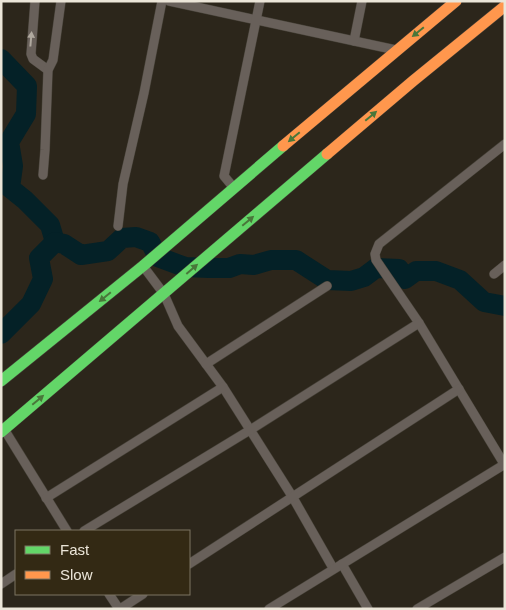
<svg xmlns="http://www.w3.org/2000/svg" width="506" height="610" font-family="Helvetica,sans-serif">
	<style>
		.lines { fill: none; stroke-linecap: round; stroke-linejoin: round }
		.river { stroke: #042127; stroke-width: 20 }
		.street-casing { stroke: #454037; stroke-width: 10 }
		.fast-casing { stroke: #454037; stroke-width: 12 }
		.slow-casing { stroke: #454037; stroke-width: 12 }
		.street { stroke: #68605a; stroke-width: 9 }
		.fast { stroke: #63d668; stroke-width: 11 }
		.slow { stroke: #ff974d; stroke-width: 11 }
		.oneway { fill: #49773a }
		.oneway2 { fill: #b0a99f }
	</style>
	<rect width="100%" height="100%" fill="#2c261b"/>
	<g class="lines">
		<g class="river">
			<path d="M 1,59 L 27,86 L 26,114 L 9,142 L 13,166 L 10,188 L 25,200 L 50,225 L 55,242"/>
			<path d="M 1,334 L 31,304 L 43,279 L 39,258 L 55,242 L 64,244 L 81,255 L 108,251 L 122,238 L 136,237 L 150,242 L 158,257 L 185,267 L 209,268 L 229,268 L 240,264 L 254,265 L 271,260 L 296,260 L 327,280 L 351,281 L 364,277 L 376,268 L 399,269 L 405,279 L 416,271 L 436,271 L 460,280 L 484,302 L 505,306"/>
		</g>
		<g class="street-casing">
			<g id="street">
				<path d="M 35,1 L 31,54 L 33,59 L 48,70"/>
				<path d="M 169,1 L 396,50"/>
				<path d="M 354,41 L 362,1"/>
				<path d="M 43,175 L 45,150 L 48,70 L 53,60 L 61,1"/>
				<path d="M 234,188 L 224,176 L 260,1"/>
				<path d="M 118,226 L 123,184 L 144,93 L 162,1"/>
				<path d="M 143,266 L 164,294 L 178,326 L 223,387 L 292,496 L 333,568"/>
				<path d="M 494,274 L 505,265"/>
				<path d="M 206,364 L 327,286"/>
				<path d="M 4,429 L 67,531"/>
				<path d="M 504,464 L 419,323 L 376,260 L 375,254 L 379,244 L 505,144"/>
				<path d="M 46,498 L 223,387"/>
				<path d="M 84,531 L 250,430 L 419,323"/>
				<path d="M 189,564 L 459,389"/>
				<path d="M 342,564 L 368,609"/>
				<path d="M 1,584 L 16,574"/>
				<path d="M 109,594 L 119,609"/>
				<path d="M 120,609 L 143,594"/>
				<path d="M 269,609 L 505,464"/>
				<path d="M 417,609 L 505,557"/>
			</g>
		</g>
		<g class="fast-casing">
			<g id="fast">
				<path d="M 1,381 L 143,266 L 283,146"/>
				<path d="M 1,432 L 327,154"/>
			</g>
		</g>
		<g class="slow-casing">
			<g id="slow">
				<path d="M 283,146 L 456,1"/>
				<path d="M 327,154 L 413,81 L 505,6"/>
			</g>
		</g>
		<use href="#street" class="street"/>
		<use href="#fast" class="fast"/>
		<use href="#slow" class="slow"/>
	</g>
	<defs><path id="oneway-solid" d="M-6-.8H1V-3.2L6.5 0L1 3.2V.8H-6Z" transform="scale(1.25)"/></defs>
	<g class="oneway">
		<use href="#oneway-solid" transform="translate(418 32) rotate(141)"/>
		<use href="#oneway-solid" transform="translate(371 116) rotate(-40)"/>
		<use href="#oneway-solid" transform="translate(294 137) rotate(140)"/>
		<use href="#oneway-solid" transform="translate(248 221) rotate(-40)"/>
		<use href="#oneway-solid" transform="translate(192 269) rotate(-41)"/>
		<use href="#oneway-solid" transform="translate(105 297) rotate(141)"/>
		<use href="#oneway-solid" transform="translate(38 400) rotate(-40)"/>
	</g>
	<use class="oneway2" href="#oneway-solid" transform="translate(31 39) rotate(-85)"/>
	<rect width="506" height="610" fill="none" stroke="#ebe5d8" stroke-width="5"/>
	<rect x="15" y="530" width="175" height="65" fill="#332914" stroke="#7d7462"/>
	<rect x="25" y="546" width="25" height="8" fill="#63d668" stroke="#7d7462"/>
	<text x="60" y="555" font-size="15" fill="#ebe5d8">Fast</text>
	<rect x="25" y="571" width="25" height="8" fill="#ff974d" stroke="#7d7462"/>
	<text x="60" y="580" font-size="15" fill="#ebe5d8">Slow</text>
</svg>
